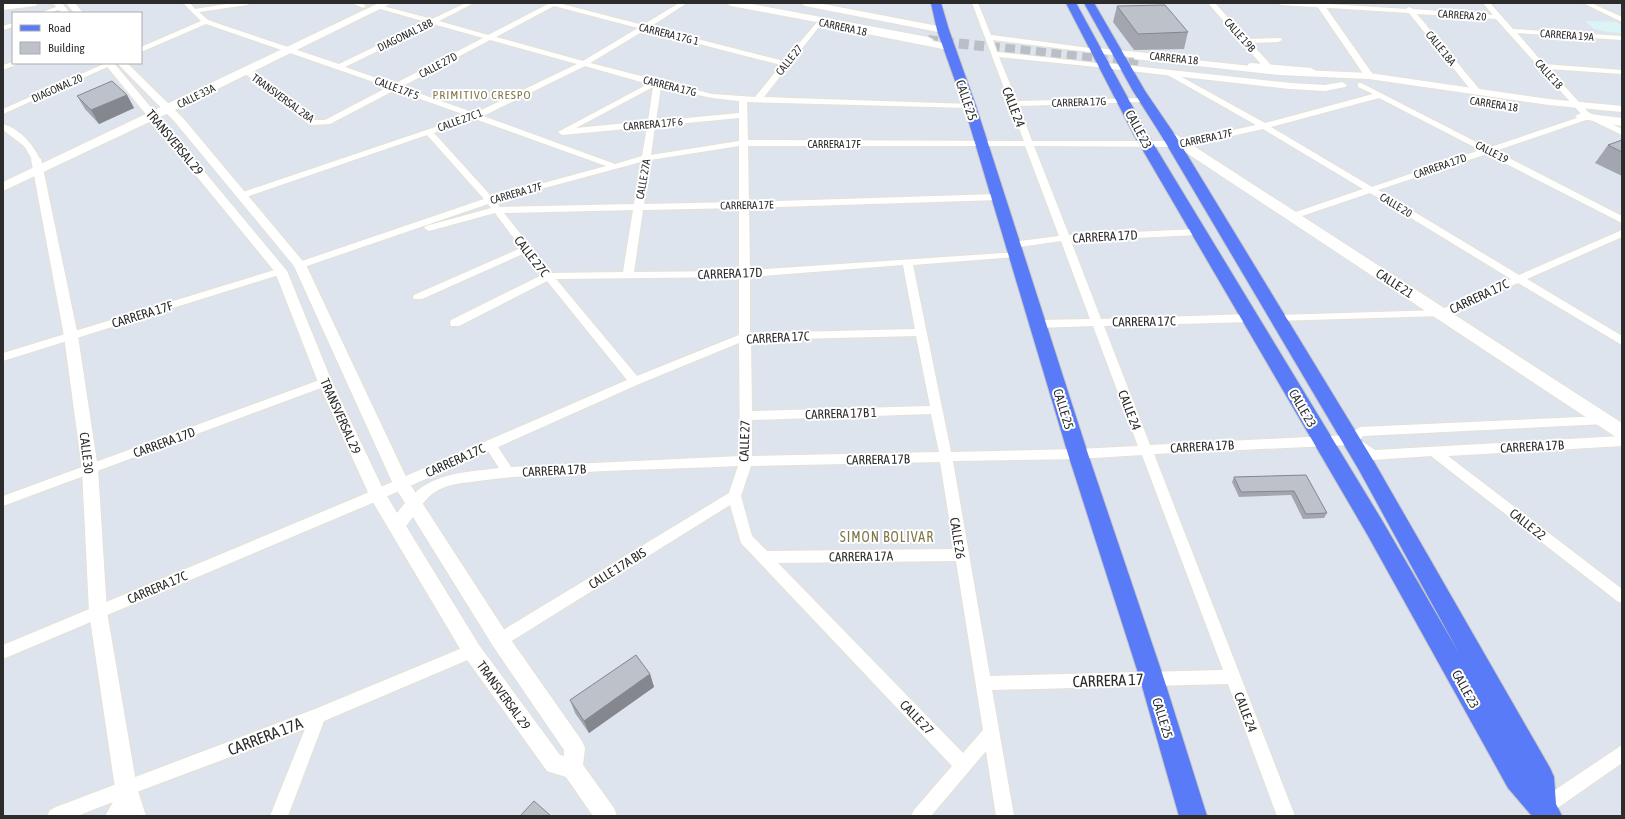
<svg xmlns="http://www.w3.org/2000/svg" width="1625" height="819" font-family="'Asap Condensed',sans-serif">
	<style>
		.medical { fill: #dbf5f4 }
		.lines { fill: none; stroke-linecap: round; stroke-linejoin: round }
		.secondary-tunnel { stroke: #babfc7; stroke-width: 10; stroke-dasharray: 10 5.5; stroke-linecap: butt }
		.minor-casing { stroke: #e5e2d3; stroke-width: 2 }
		.tertiary-casing { stroke: #e5e2d3; stroke-width: 2 }
		.secondary-casing { stroke: #e5e2d3; stroke-width: 2 }
		.primary-casing { stroke: #c4c4c4; stroke-width: 2 }
		.minor { fill: #fff; fill-rule: evenodd }
		.tertiary { fill: #fff; fill-rule: evenodd }
		.secondary { fill: #fff; fill-rule: evenodd }
		.primary { fill: #597bf8; fill-rule: evenodd }
		.wall { fill: #a3a6ae }
		.shaded-wall { fill: #84878d }
		.building { fill: #bdc1ca; stroke: #84878d }
		.labels { text-anchor: middle; stroke-width: 4; stroke-linejoin: round; paint-order: stroke }
		.far-street-label { font-size: 11px; fill: #2c2c2c; stroke: #fff }
		.far-neighbourhood-label { font-size: 12px; letter-spacing: 1px; fill: #807749; stroke: #fff }
		.street-label { font-size: 13px; fill: #2c2c2c; stroke: #fff }
		.neighbourhood-label { font-size: 14px; letter-spacing: 1px; fill: #807749; stroke: #fff }
		.near-street-label { font-size: 16px; fill: #2c2c2c; stroke: #fff }
	</style>
	<rect width="100%" height="100%" fill="#dee4ee"/>
	<path class="medical" d="M 1585,21 L 1617,22 L 1622,26 L 1622,33 L 1607,32 L 1594,29 Z"/>
	<g class="lines">
		<path class="secondary-tunnel" d="M 928,40 L 1143,64"/>
		<g class="minor-casing">
			<g id="minor">
				<path d="M 183,3 L 190,3 L 195,9 L 233,3 L 250,3 L 247,5 L 199,12 L 208,20 L 231,28 L 339,64 L 426,22 L 377,8 L 377,6 L 379,5 L 432,19 L 466,3 L 474,3 L 439,21 L 488,35 L 550,3 L 558,3 L 643,25 L 679,3 L 687,3 L 650,27 L 784,61 L 818,21 L 822,21 L 822,23 L 764,97 L 970,104 L 974,106 L 970,108 L 747,102 L 748,140 L 1024,141 L 972,3 L 978,3 L 991,35 L 1097,49 L 1101,51 L 1097,53 L 993,40 L 997,52 L 1106,64 L 1110,66 L 1106,68 L 999,57 L 1017,101 L 1145,98 L 1149,100 L 1145,102 L 1019,106 L 1032,141 L 1183,141 L 1256,125 L 1166,74 L 1165,72 L 1169,70 L 1265,123 L 1373,94 L 1358,87 L 1358,83 L 1361,83 L 1488,148 L 1583,116 L 1496,19 L 1417,14 L 1480,90 L 1480,94 L 1474,94 L 1409,13 L 1281,5 L 1278,3 L 1313,3 L 1406,9 L 1409,7 L 1413,9 L 1493,15 L 1483,3 L 1490,3 L 1513,29 L 1622,36 L 1622,40 L 1517,33 L 1544,64 L 1622,70 L 1622,74 L 1549,69 L 1588,112 L 1622,129 L 1622,135 L 1589,119 L 1495,151 L 1622,216 L 1622,223 L 1487,154 L 1378,190 L 1519,275 L 1622,230 L 1622,237 L 1527,279 L 1622,336 L 1622,345 L 1518,283 L 1442,316 L 1274,321 L 1273,319 L 1278,315 L 1440,310 L 1511,279 L 1370,193 L 1296,218 L 1290,218 L 1290,214 L 1363,189 L 1263,129 L 1183,147 L 1034,146 L 1069,235 L 1197,229 L 1202,232 L 1197,235 L 1071,241 L 1101,319 L 1251,314 L 1256,318 L 1251,322 L 1104,326 L 1150,445 L 1348,435 L 1360,427 L 1604,416 L 1608,417 L 1610,420 L 1608,423 L 1604,424 L 1363,436 L 1360,440 L 1375,450 L 1622,436 L 1622,446 L 1448,456 L 1622,589 L 1622,603 L 1617,601 L 1431,456 L 1373,460 L 1349,445 L 1154,454 L 1295,816 L 1277,816 L 1228,684 L 992,690 L 1014,816 L 996,816 L 986,751 L 931,816 L 911,816 L 914,810 L 952,766 L 741,543 L 730,505 L 505,645 L 500,647 L 495,645 L 493,640 L 495,635 L 729,493 L 738,466 C 652,470 563,470 478,481 C 462,483 445,484 432,494 C 424,500 420,512 408,509 L 406,505 C 423,473 468,472 499,468 L 488,451 L 370,504 L 3,659 L 3,645 L 360,496 L 627,380 L 547,281 L 459,326 L 451,326 L 450,323 L 451,320 L 542,275 L 525,253 L 422,299 L 414,299 L 413,297 L 414,295 L 521,248 L 495,213 L 429,231 L 424,228 L 426,226 L 491,208 L 488,204 L 304,267 L 296,267 L 295,265 L 296,263 L 484,199 L 427,135 L 246,197 L 240,197 L 240,193 L 468,116 L 395,90 L 330,124 L 310,125 L 244,73 L 244,69 L 250,69 L 315,120 L 325,120 L 388,87 L 206,24 L 141,52 L 141,47 L 201,21 ZM 554,6 L 638,28 L 583,61 L 496,37 ZM 433,24 L 483,38 L 394,84 L 345,67 ZM 645,30 L 781,65 L 755,97 L 712,94 L 590,63 ZM 490,40 L 577,64 L 475,113 L 401,87 ZM 585,66 L 648,84 L 558,132 L 562,135 L 647,127 L 642,156 L 615,164 L 483,116 ZM 653,87 L 648,121 L 576,128 ZM 661,87 L 712,98 L 739,101 L 739,113 L 656,121 ZM 1379,98 L 1480,150 L 1372,187 L 1271,127 ZM 739,118 L 739,141 L 651,155 L 655,126 ZM 475,119 L 606,166 L 492,197 L 434,133 ZM 739,146 L 739,202 L 644,204 L 650,160 ZM 748,146 L 1025,146 L 1059,236 L 1013,242 L 1008,245 L 1013,248 L 1061,241 L 1090,319 L 1038,320 L 1033,324 L 1038,328 L 1093,326 L 1138,446 L 1078,449 L 951,452 L 913,265 L 1015,257 L 1020,254 L 1019,252 L 750,270 L 749,208 L 998,200 L 1003,197 L 998,194 L 749,202 ZM 641,162 L 634,204 L 500,207 L 496,201 ZM 739,208 L 739,271 L 634,272 L 643,210 ZM 633,210 L 623,272 L 551,273 L 504,213 ZM 903,265 L 915,329 L 750,333 L 750,277 ZM 739,277 L 739,335 L 637,376 L 556,279 ZM 916,336 L 930,406 L 752,411 L 751,340 ZM 739,343 L 740,456 L 511,467 L 498,447 L 639,384 ZM 931,414 L 939,452 L 752,456 L 752,420 ZM 1142,455 L 1223,670 L 990,676 L 953,461 L 1078,459 ZM 940,462 L 954,549 L 767,551 L 752,536 L 741,496 L 751,466 ZM 956,561 L 983,730 L 963,753 L 778,563 Z"/>
				<path d="M 352,3 L 361,3 L 366,6 L 363,8 Z"/>
				<path d="M 1208,3 L 1215,3 L 1247,39 L 1281,38 L 1282,40 L 1278,42 L 1251,43 L 1272,66 L 1272,70 L 1266,70 Z"/>
				<path d="M 1583,3 L 1591,3 L 1622,17 L 1622,22 Z"/>
				<path d="M 61,5 L 63,6 L 63,8 L 50,13 L 40,13 Z"/>
				<path d="M 13,23 L 13,27 L 3,30 L 3,26 Z"/>
				<path d="M 13,62 L 13,63 L 20,63 L 3,70 L 3,65 Z"/>
				<path d="M 106,63 L 114,64 L 3,114 L 3,109 Z"/>
				<path d="M 3,124 C 20,129 33,144 40,159 L 39,161 L 33,161 L 24,146 L 3,130 Z"/>
				<path d="M 281,268 L 285,269 L 286,271 L 285,273 L 3,361 L 3,353 Z"/>
				<path d="M 325,378 L 329,379 L 331,382 L 329,385 L 3,506 L 3,496 Z"/>
				<path d="M 472,644 L 477,646 L 480,651 L 477,656 L 324,721 L 288,816 L 270,816 L 305,729 L 134,793 L 135,796 L 124,816 L 105,816 L 113,802 L 77,816 L 47,816 L 50,810 L 56,807 L 315,709 Z"/>
				<path d="M 1622,745 L 1622,763 L 1549,814 L 1544,816 L 1537,814 L 1534,808 L 1537,802 Z"/>
			</g>
		</g>
		<g class="tertiary-casing">
			<g id="tertiary">
				<path d="M 15,3 L 39,3 L 35,6 L 3,10 L 3,4 Z"/>
				<path d="M 53,3 L 62,3 L 70,13 L 61,13 Z"/>
				<path d="M 66,3 L 75,3 L 83,13 L 74,13 Z"/>
				<path d="M 801,3 L 818,3 L 943,27 L 947,30 L 943,33 L 805,6 Z"/>
				<path d="M 1315,3 L 1323,3 L 1374,76 L 1372,78 L 1366,78 Z"/>
				<path d="M 840,23 L 948,44 L 953,47 L 948,50 L 837,28 L 837,24 Z"/>
				<path d="M 1097,48 L 1157,54 L 1162,57 L 1157,60 L 1094,53 L 1094,49 Z"/>
				<path d="M 104,63 L 114,63 L 287,271 L 332,382 L 384,491 L 397,513 L 405,503 L 393,484 L 294,266 L 175,122 L 117,63 L 127,63 L 183,118 L 306,265 L 408,481 L 507,634 L 582,741 L 585,748 L 583,765 L 614,808 L 617,816 L 593,816 L 566,777 L 547,771 L 465,657 L 371,499 L 318,382 L 275,272 ZM 413,517 L 493,646 L 564,750 L 564,756 L 560,755 L 479,645 L 406,526 Z"/>
				<path d="M 1106,63 L 1290,83 L 1325,85 L 1342,82 L 1347,85 L 1345,87 L 1325,91 L 1290,89 L 1103,68 L 1103,64 Z"/>
				<path d="M 1251,63 L 1311,68 L 1316,71 L 1311,74 L 1248,68 L 1248,64 Z"/>
				<path d="M 36,156 L 41,159 L 78,336 L 98,469 L 107,612 L 137,788 L 146,816 L 124,816 L 115,788 L 89,612 L 82,469 L 64,336 L 31,159 Z"/>
			</g>
		</g>
		<g class="secondary-casing">
			<g id="secondary">
				<path d="M 379,3 L 392,3 L 179,108 L 3,191 L 3,182 Z"/>
				<path d="M 726,3 L 746,3 L 928,37 L 933,40 L 928,43 L 731,6 Z"/>
				<path d="M 1139,54 L 1279,69 L 1369,73 L 1549,99 L 1622,106 L 1622,112 L 1549,105 L 1369,79 L 1279,75 L 1135,59 L 1134,57 Z"/>
				<path d="M 1581,113 L 1622,118 L 1622,126 L 1577,118 L 1575,116 Z"/>
				<path d="M 1168,131 L 1172,132 L 1622,423 L 1622,438 L 1616,437 L 1164,138 L 1162,135 L 1164,132 Z"/>
			</g>
		</g>
		<g class="primary-casing">
			<g id="primary">
				<path d="M 931,3 L 941,3 L 949,30 L 976,106 L 1088,454 L 1164,679 L 1207,816 L 1179,816 L 1140,679 L 1068,454 L 964,106 L 937,30 Z"/>
				<path d="M 1066,3 L 1076,3 L 1148,135 L 1383,522 L 1459,653 L 1359,470 L 1161,135 L 1133,91 L 1084,3 L 1094,3 L 1145,91 L 1175,135 L 1373,460 L 1550,768 L 1554,777 L 1556,804 L 1562,816 L 1532,816 L 1508,788 L 1367,534 L 1134,135 Z"/>
			</g>
		</g>
		<use href="#minor" class="minor"/>
		<use href="#tertiary" class="tertiary"/>
		<use href="#secondary" class="secondary"/>
		<use href="#primary" class="primary"/>
	</g>
	<g class="wall">
		<path d="M 1117,6 L 1188,32 L 1184,49 L 1134,50 L 1113,22 Z"/>
		<path d="M 127,95 L 134,108 L 99,124 L 85,109 L 77,96 Z"/>
		<path d="M 1622,140 L 1622,176 L 1595,163 L 1608,145 Z"/>
		<path d="M 1306,475 L 1327,513 L 1324,518 L 1303,519 L 1291,495 L 1239,497 L 1232,482 L 1234,477 Z"/>
		<path d="M 650,674 L 654,687 L 589,733 L 575,713 L 570,700 Z"/>
	</g>
	<g class="shaded-wall">
		<path d="M 127,95 L 134,108 L 99,124 L 91,110 Z"/>
		<path d="M 650,674 L 654,687 L 589,733 L 584,721 Z"/>
	</g>
	<g class="building">
		<path d="M 1165,5 L 1188,32 L 1138,34 L 1117,6 Z"/>
		<path d="M 112,81 L 127,95 L 91,110 L 77,96 Z"/>
		<path d="M 1622,140 L 1622,152 L 1608,145 Z"/>
		<path d="M 1306,475 L 1327,513 L 1306,514 L 1294,491 L 1241,492 L 1234,477 Z"/>
		<path d="M 636,655 L 650,674 L 584,721 L 570,700 Z"/>
		<path d="M 534,801 L 551,816 L 520,816 Z"/>
	</g>
	<g class="labels">
		<g class="far-street-label">
			<text transform="translate(1462 15) rotate(4)" y="4">CARRERA 20</text>
			<text transform="translate(843 27) rotate(12)" y="4">CARRERA 18</text>
			<text transform="translate(669 34) rotate(14)" y="4">CARRERA 17G 1</text>
			<text transform="translate(405 35) rotate(-26)" y="4">DIAGONAL 18B</text>
			<text transform="translate(1240 35) rotate(48)" y="4">CALLE 19B</text>
			<text transform="translate(1567 35) rotate(4)" y="4">CARRERA 19A</text>
			<text transform="translate(1441 48) rotate(51)" y="4">CALLE 18A</text>
			<text transform="translate(1174 58) rotate(6)" y="4">CARRERA 18</text>
			<text transform="translate(789 60) rotate(-51)" y="4">CALLE 27</text>
			<text transform="translate(438 65) rotate(-28)" y="4">CALLE 27D</text>
			<text transform="translate(1549 74) rotate(48)" y="4">CALLE 18</text>
			<text transform="translate(670 86) rotate(14)" y="4">CARRERA 17G</text>
			<text transform="translate(57 88) rotate(-24)" y="4">DIAGONAL 20</text>
			<text transform="translate(397 88) rotate(20)" y="4">CALLE 17F 5</text>
			<text transform="translate(196 96) rotate(-26)" y="4">CALLE 33A</text>
			<text transform="translate(283 98) rotate(36)" y="4">TRANSVERSAL 28A</text>
			<text transform="translate(1079 102) rotate(-2)" y="4">CARRERA 17G</text>
			<text transform="translate(1494 104) rotate(9)" y="4">CARRERA 18</text>
			<text transform="translate(460 120) rotate(-20)" y="4">CALLE 27C 1</text>
			<text transform="translate(653 124) rotate(-5)" y="4">CARRERA 17F 6</text>
			<text transform="translate(1206 138) rotate(-12)" y="4">CARRERA 17F</text>
			<text x="834" y="148">CARRERA 17F</text>
			<text transform="translate(1492 152) rotate(27)" y="4">CALLE 19</text>
			<text transform="translate(1440 166) rotate(-19)" y="4">CARRERA 17D</text>
			<text transform="translate(643 179) rotate(-80)" y="4">CALLE 27A</text>
			<text transform="translate(516 193) rotate(-16)" y="4">CARRERA 17F</text>
			<text transform="translate(747 205) rotate(-1)" y="4">CARRERA 17E</text>
			<text transform="translate(1396 205) rotate(31)" y="4">CALLE 20</text>
		</g>
		<g class="far-neighbourhood-label">
			<text x="482" y="99">PRIMITIVO CRESPO</text>
		</g>
		<g class="street-label">
			<text transform="translate(967 100) rotate(71)" y="5">CALLE 25</text>
			<text transform="translate(1014 107) rotate(69)" y="5">CALLE 24</text>
			<text transform="translate(1139 129) rotate(62)" y="5">CALLE 23</text>
			<text transform="translate(175 142) rotate(50)" y="5">TRANSVERSAL 29</text>
			<text transform="translate(1105 236) rotate(-3)" y="5">CARRERA 17D</text>
			<text transform="translate(532 256) rotate(52)" y="5">CALLE 27C</text>
			<text transform="translate(730 273) rotate(-2)" y="5">CARRERA 17D</text>
			<text transform="translate(1395 283) rotate(33)" y="5">CALLE 21</text>
			<text transform="translate(1479 296) rotate(-25)" y="5">CARRERA 17C</text>
			<text transform="translate(142 314) rotate(-17)" y="5">CARRERA 17F</text>
			<text transform="translate(1144 321) rotate(-1)" y="5">CARRERA 17C</text>
			<text transform="translate(778 337) rotate(-3)" y="5">CARRERA 17C</text>
			<text transform="translate(1303 408) rotate(60)" y="5">CALLE 23</text>
			<text transform="translate(1064 409) rotate(73)" y="5">CALLE 25</text>
			<text transform="translate(1130 410) rotate(69)" y="5">CALLE 24</text>
			<text transform="translate(841 413) rotate(-2)" y="5">CARRERA 17B 1</text>
			<text transform="translate(341 416) rotate(66)" y="5">TRANSVERSAL 29</text>
			<text transform="translate(744 441) rotate(-88)" y="5">CALLE 27</text>
			<text transform="translate(164 442) rotate(-20)" y="5">CARRERA 17D</text>
			<text transform="translate(1202 446) rotate(-3)" y="5">CARRERA 17B</text>
			<text transform="translate(1532 446) rotate(-3)" y="5">CARRERA 17B</text>
			<text transform="translate(87 453) rotate(83)" y="5">CALLE 30</text>
			<text transform="translate(878 459) rotate(-1)" y="5">CARRERA 17B</text>
			<text transform="translate(455 460) rotate(-24)" y="5">CARRERA 17C</text>
			<text transform="translate(554 470) rotate(-3)" y="5">CARRERA 17B</text>
			<text transform="translate(1528 524) rotate(38)" y="5">CALLE 22</text>
			<text transform="translate(958 538) rotate(81)" y="5">CALLE 26</text>
			<text transform="translate(861 556) rotate(-1)" y="5">CARRERA 17A</text>
			<text transform="translate(617 568) rotate(-32)" y="5">CALLE 17A BIS</text>
			<text transform="translate(157 587) rotate(-23)" y="5">CARRERA 17C</text>
			<text transform="translate(1466 689) rotate(61)" y="5">CALLE 23</text>
			<text transform="translate(504 695) rotate(54)" y="5">TRANSVERSAL 29</text>
			<text transform="translate(1246 712) rotate(69)" y="5">CALLE 24</text>
			<text transform="translate(917 717) rotate(46)" y="5">CALLE 27</text>
			<text transform="translate(1163 718) rotate(73)" y="5">CALLE 25</text>
		</g>
		<g class="neighbourhood-label">
			<text x="887" y="542">SIMON BOLIVAR</text>
		</g>
		<g class="near-street-label">
			<text transform="translate(1108 680) rotate(-2)" y="6">CARRERA 17</text>
			<text transform="translate(265 736) rotate(-21)" y="6">CARRERA 17A</text>
		</g>
	</g>
	<rect width="1625" height="819" fill="none" stroke="#2c2c2c" stroke-width="8"/>
	<rect x="12" y="12" width="130" height="52" fill="#ffffff" stroke="#ababab"/>
	<rect x="20" y="25" width="20" height="6" fill="#597bf8" stroke="#ababab"/>
	<text x="48" y="32" font-size="12" fill="#2c2c2c">Road</text>
	<rect x="20" y="42" width="20" height="12" fill="#bdc1ca" stroke="#ababab"/>
	<text x="48" y="52" font-size="12" fill="#2c2c2c">Building</text>
</svg>
